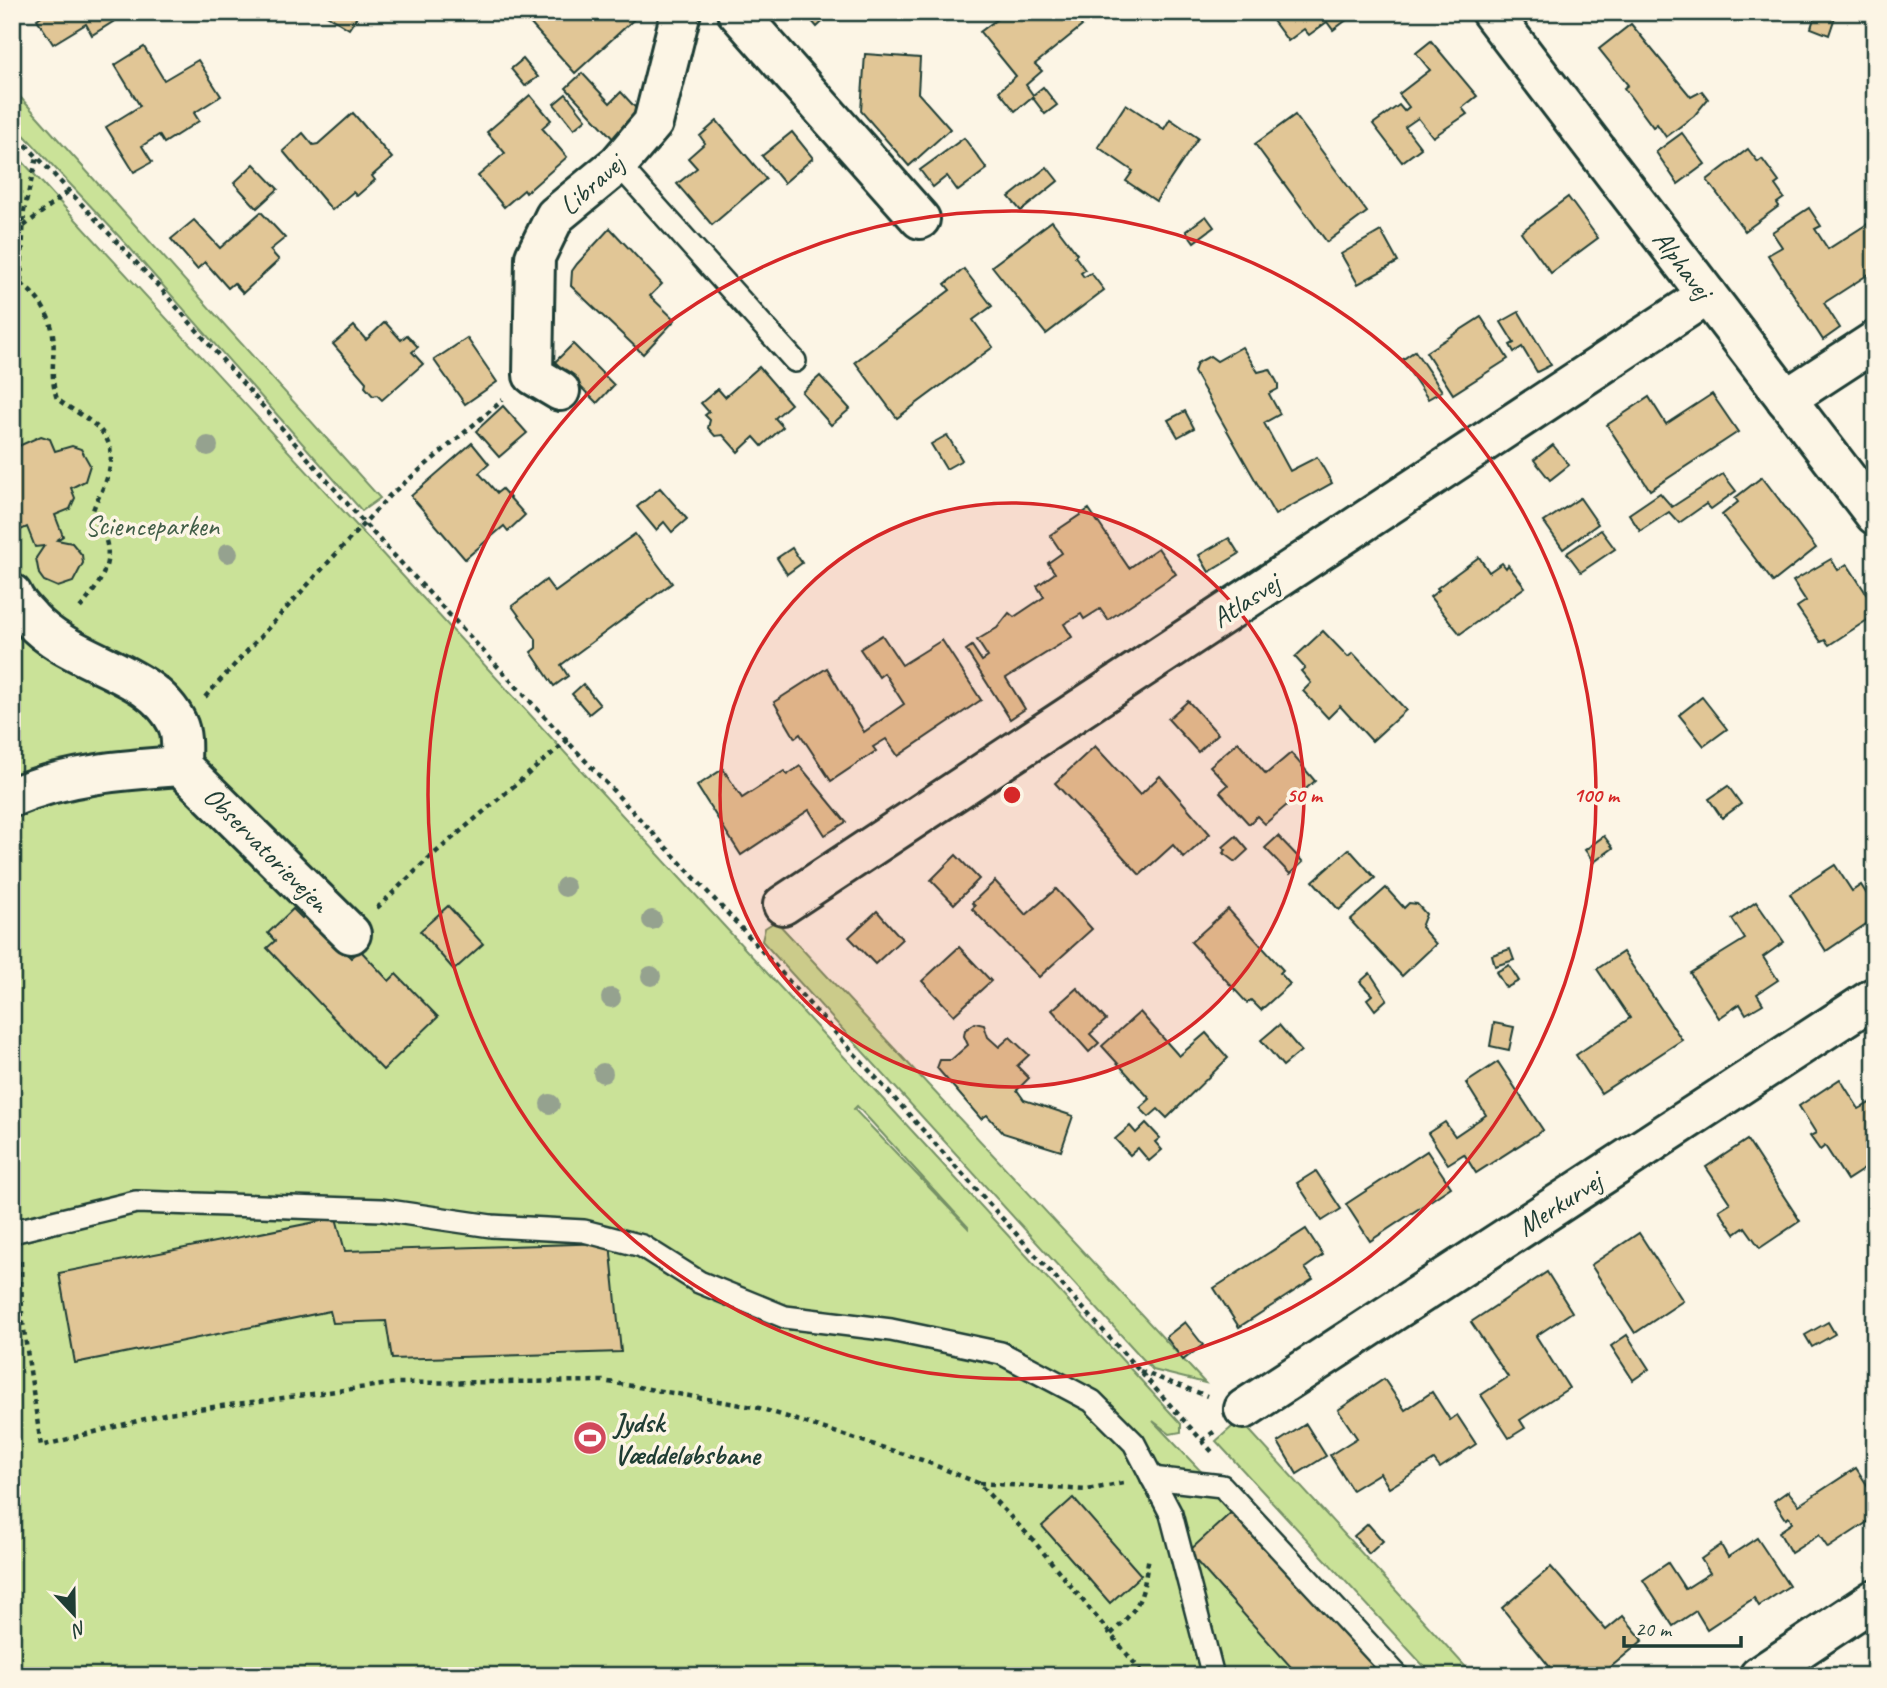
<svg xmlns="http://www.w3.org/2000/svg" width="1887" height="1688" font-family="Caveat,sans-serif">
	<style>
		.green { fill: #cae298; stroke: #749066; stroke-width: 2; fill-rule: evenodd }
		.building { fill: #e1c696; stroke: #1f3d34; stroke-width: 2 }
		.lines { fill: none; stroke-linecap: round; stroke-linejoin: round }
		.service-casing { stroke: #1f3d34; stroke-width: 26 }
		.minor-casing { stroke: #1f3d34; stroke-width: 44 }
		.path { stroke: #1f3d34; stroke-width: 4.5; stroke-dasharray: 5 5; stroke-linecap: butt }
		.service { stroke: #fcf5e5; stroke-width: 21 }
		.minor { stroke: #fcf5e5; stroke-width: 38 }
		.tree { fill: #95a28f }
		.ring { fill: none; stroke: #d62828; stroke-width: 3.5 }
		.labels { text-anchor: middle; stroke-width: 7; stroke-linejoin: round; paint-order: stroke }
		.street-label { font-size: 28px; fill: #1f3d34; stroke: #fcf5e5 }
		.park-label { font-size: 28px; fill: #415e48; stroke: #fcf5e5 }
		.poi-label { font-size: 28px; font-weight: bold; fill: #1f3d34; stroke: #fcf5e5; text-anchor: start }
		.centre { fill: #d62828; stroke: #fcf5e5; stroke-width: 3.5 }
		.ring-label { font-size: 21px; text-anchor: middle; font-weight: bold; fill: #d62828; stroke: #fcf5e5; stroke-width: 7; stroke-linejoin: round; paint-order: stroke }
	</style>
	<rect width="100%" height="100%" fill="#fcf5e5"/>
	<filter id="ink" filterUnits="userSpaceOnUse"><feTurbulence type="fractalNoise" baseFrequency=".0143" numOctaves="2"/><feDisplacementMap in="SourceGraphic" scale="14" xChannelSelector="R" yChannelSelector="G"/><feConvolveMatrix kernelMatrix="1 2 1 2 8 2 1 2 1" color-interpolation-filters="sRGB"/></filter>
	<g filter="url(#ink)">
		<g class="green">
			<path d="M 12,88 L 380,498 L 362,511 L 128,246 L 12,122 Z"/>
			<path d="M 12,150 L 1181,1424 L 1181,1432 L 1170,1434 L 1153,1421 L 1396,1676 L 12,1676 ZM 857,1106 L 968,1227 L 968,1228 L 854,1109 Z"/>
			<path d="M 776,921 L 1205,1383 L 1153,1370 L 762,941 L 765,928 Z"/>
			<path d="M 1240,1420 L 1474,1676 L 1433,1676 L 1216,1441 Z"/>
		</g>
		<g class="building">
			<path d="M 48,12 L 126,12 L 127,13 L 92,35 L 86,24 L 53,44 L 37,19 Z"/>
			<path d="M 322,12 L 360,12 L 349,29 Z"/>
			<path d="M 520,12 L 575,14 L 642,12 L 575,73 Z"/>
			<path d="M 804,12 L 833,12 L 817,27 Z"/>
			<path d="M 991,12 L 1071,12 L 1082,26 L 1035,64 L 1042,71 L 1026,85 L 1033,95 L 1043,87 L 1057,105 L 1045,114 L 1032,97 L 1015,111 L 999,91 L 1016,76 L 980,32 L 997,19 Z"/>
			<path d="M 1271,12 L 1349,12 L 1352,16 L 1333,30 L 1327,22 L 1309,35 L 1304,29 L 1288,41 L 1268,14 Z"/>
			<path d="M 1816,12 L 1835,17 L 1829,35 L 1811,28 Z"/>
			<path d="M 1631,24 L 1691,97 L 1702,91 L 1708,99 L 1694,116 L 1666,137 L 1657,124 L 1653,127 L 1624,88 L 1628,85 L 1599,49 Z"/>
			<path d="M 1431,41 L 1477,96 L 1462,108 L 1467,114 L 1433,137 L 1418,118 L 1405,127 L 1421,148 L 1402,162 L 1373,124 L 1399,105 L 1404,111 L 1409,107 L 1399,94 L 1430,70 L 1416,53 Z"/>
			<path d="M 144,47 L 164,80 L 198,60 L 221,96 L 194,113 L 199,121 L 164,143 L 159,135 L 142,146 L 152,162 L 134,172 L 106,127 L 140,106 L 115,65 Z"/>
			<path d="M 865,54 L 920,58 L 918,93 L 950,129 L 909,166 L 861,111 Z"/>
			<path d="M 523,59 L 538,77 L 525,86 L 511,69 Z"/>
			<path d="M 582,73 L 610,103 L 621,92 L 644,117 L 617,143 L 566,88 Z"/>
			<path d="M 566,94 L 586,119 L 574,129 L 554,104 Z"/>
			<path d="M 530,95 L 551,120 L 542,128 L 567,157 L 526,193 L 524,190 L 504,207 L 478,176 L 505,153 L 487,132 Z"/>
			<path d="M 1126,104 L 1164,129 L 1170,119 L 1198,138 L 1156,201 L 1126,181 L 1133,171 L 1098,147 Z"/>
			<path d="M 353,113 L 392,158 L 372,176 L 375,180 L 357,196 L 353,192 L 332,210 L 283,151 L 303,133 L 313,145 L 318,144 Z"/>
			<path d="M 1295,115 L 1367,212 L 1327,242 L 1255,144 Z"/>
			<path d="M 717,121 L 766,179 L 712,225 L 677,184 L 697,168 L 688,158 L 705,143 L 700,136 Z"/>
			<path d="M 792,132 L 813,158 L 784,183 L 762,156 Z"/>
			<path d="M 1682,133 L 1705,164 L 1678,184 L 1656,152 Z"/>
			<path d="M 964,138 L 987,169 L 958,191 L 947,176 L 933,187 L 920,170 Z"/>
			<path d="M 1748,149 L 1758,162 L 1762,159 L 1779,182 L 1775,185 L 1784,198 L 1777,203 L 1779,206 L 1745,231 L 1707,180 Z"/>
			<path d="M 254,164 L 278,189 L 257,208 L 234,183 Z"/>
			<path d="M 1047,167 L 1058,181 L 1021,211 L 1009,197 Z"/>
			<path d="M 1568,197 L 1598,238 L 1551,273 L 1521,232 Z"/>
			<path d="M 1809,208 L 1821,226 L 1815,229 L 1828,249 L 1875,219 L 1875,270 L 1824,303 L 1840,328 L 1823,340 L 1768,255 L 1782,247 L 1772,232 Z"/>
			<path d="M 261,212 L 285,238 L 270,250 L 279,260 L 243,293 L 234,283 L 228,288 L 205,262 L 197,269 L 171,239 L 194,220 L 220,248 Z"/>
			<path d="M 1206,216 L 1214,227 L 1194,242 L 1186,231 Z"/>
			<path d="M 1052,221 L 1077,254 L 1075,256 L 1085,270 L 1081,273 L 1084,277 L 1091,273 L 1104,290 L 1046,334 L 992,266 Z"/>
			<path d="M 610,228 L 662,284 L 650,296 L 675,320 L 643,354 L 571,286 L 572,271 L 577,264 Z"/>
			<path d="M 1381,231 L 1398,262 L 1358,284 L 1341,254 Z"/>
			<path d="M 964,269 L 992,306 L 973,320 L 993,347 L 897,418 L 855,362 L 950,290 L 945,284 Z"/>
			<path d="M 1519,312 L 1551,365 L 1537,372 L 1522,347 L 1514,352 L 1510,345 L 1514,343 L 1501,322 Z"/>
			<path d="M 1481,317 L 1508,359 L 1453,394 L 1426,352 Z"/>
			<path d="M 385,322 L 401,340 L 407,335 L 418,347 L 412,352 L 423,364 L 382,400 L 377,395 L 373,396 L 365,387 L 366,382 L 333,344 L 354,326 L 366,340 Z"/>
			<path d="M 467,338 L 497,382 L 465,404 L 434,360 Z"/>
			<path d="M 573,344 L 614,385 L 597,403 L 555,362 Z"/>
			<path d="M 1242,347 L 1258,372 L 1270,369 L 1278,384 L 1278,389 L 1269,394 L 1280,414 L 1264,423 L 1290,471 L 1317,457 L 1332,483 L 1275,515 L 1194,372 L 1197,363 L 1210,356 L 1217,361 Z"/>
			<path d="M 1415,351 L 1442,391 L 1428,399 L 1402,360 Z"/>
			<path d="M 759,367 L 791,404 L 775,418 L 783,427 L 762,446 L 754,437 L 738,452 L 723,435 L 715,436 L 708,428 L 710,420 L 705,415 L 709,412 L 701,403 L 718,389 L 725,397 Z"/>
			<path d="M 820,376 L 850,409 L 831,425 L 802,392 Z"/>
			<path d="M 1712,394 L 1738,432 L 1650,490 L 1607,425 L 1649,397 L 1666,424 Z"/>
			<path d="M 503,406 L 527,433 L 499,457 L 476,431 Z"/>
			<path d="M 1185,411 L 1194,428 L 1178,437 L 1168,420 Z"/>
			<path d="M 947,435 L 962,460 L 946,469 L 931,444 Z"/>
			<path d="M 41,436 L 50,439 L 55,451 L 72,446 L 81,449 L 90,465 L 85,481 L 71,488 L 75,498 L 70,509 L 55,515 L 63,536 L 57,540 L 72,543 L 82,555 L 83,563 L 73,582 L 58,587 L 44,581 L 39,574 L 36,558 L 44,546 L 35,547 L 27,527 L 12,534 L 12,449 Z"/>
			<path d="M 472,443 L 489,464 L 479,473 L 497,493 L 502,489 L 525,515 L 508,531 L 504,526 L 465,559 L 411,496 Z"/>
			<path d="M 1553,445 L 1569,465 L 1550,480 L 1534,460 Z"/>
			<path d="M 1723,474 L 1736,491 L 1711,509 L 1706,504 L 1679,523 L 1669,512 L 1640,531 L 1629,514 L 1660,493 L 1672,507 Z"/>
			<path d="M 1762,477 L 1816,548 L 1773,582 L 1722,515 L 1738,502 L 1735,498 Z"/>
			<path d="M 660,488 L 687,519 L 672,532 L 664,522 L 656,530 L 637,507 Z"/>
			<path d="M 1580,498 L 1598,524 L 1563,549 L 1544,522 Z"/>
			<path d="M 1089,509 L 1129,568 L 1158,548 L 1176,574 L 1108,620 L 1100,609 L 1084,619 L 1081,614 L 1064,624 L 1072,637 L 1006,678 L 1025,709 L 1010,719 L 966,650 L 972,646 L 982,661 L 988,657 L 977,640 L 997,628 L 1009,613 L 1014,617 L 1044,597 L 1037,586 L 1055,573 L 1048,563 L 1062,553 L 1050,535 Z"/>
			<path d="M 1601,530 L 1615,549 L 1581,572 L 1567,553 Z"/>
			<path d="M 635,534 L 672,583 L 561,665 L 568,676 L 554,686 L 531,652 L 536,648 L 536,639 L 512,606 L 546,580 L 555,592 Z"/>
			<path d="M 1229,538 L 1239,554 L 1209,572 L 1199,555 Z"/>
			<path d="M 792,548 L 802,563 L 787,574 L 777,558 Z"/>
			<path d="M 1479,557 L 1489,572 L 1502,563 L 1506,568 L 1508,565 L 1525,587 L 1460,634 L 1430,597 L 1439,590 L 1437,588 Z"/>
			<path d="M 1831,559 L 1838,570 L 1847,564 L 1875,607 L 1875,615 L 1829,645 L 1825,640 L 1821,642 L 1797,607 L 1806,601 L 1793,581 Z"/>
			<path d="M 1323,631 L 1348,657 L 1353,653 L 1406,710 L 1372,741 L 1340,706 L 1328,718 L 1303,691 L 1311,683 L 1301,671 L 1305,668 L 1295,657 Z"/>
			<path d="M 882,635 L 902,665 L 942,640 L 981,700 L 898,756 L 886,739 L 873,747 L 876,751 L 831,781 L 800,734 L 795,738 L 774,702 L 827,668 L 864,732 L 904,704 L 884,673 L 879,677 L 860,649 Z"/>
			<path d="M 583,684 L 600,705 L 589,714 L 572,694 Z"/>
			<path d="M 1702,697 L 1727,729 L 1704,746 L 1679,715 Z"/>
			<path d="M 1188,701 L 1218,734 L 1198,752 L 1168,719 Z"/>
			<path d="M 1238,742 L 1266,774 L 1291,753 L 1315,781 L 1265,824 L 1257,816 L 1249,824 L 1220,792 L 1228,785 L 1210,766 Z"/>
			<path d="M 1095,746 L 1140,795 L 1160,776 L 1210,834 L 1184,858 L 1173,845 L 1140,875 L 1055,783 Z"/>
			<path d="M 800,766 L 846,822 L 825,835 L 809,810 L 741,855 L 697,786 L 723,769 L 742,798 L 784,771 L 787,775 Z"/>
			<path d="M 1728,786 L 1741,804 L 1722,818 L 1709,799 Z"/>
			<path d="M 1236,836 L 1248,850 L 1235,862 L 1223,853 L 1226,850 L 1223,847 Z"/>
			<path d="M 1278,836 L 1303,862 L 1290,874 L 1265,848 Z"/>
			<path d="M 1604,836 L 1613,848 L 1594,862 L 1585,850 Z"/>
			<path d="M 1349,849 L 1375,878 L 1339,910 L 1313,881 Z"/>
			<path d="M 956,855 L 979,879 L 954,904 L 931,880 Z"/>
			<path d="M 1835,865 L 1852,891 L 1861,885 L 1875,907 L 1875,918 L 1826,951 L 1790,894 Z"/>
			<path d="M 995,881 L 1026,915 L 1056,889 L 1092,929 L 1039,977 L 972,909 L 975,906 L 972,903 Z"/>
			<path d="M 1386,888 L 1404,908 L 1409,903 L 1417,904 L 1426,914 L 1421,927 L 1436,944 L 1402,976 L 1350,920 Z"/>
			<path d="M 1756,902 L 1784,942 L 1763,957 L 1778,980 L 1757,994 L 1763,1004 L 1746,1014 L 1740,1004 L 1719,1018 L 1690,973 L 1745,939 L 1732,919 Z"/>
			<path d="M 448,906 L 483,944 L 454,970 L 420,931 Z"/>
			<path d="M 293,909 L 302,918 L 307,912 L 351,958 L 360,950 L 389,981 L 396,974 L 438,1017 L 383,1070 L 267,948 L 275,941 L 268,933 Z"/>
			<path d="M 1228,909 L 1283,970 L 1280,973 L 1290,984 L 1261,1010 L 1251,1000 L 1247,1003 L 1191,942 Z"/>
			<path d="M 877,911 L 902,939 L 875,964 L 849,937 Z"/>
			<path d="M 959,947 L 991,981 L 954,1015 L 922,981 Z"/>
			<path d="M 1510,949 L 1514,960 L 1495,966 L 1492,955 Z"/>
			<path d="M 1623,952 L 1682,1040 L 1601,1093 L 1576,1055 L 1630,1018 L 1597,969 Z"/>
			<path d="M 1509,965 L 1519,981 L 1506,988 L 1496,972 Z"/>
			<path d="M 1370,973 L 1387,999 L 1375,1010 L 1367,999 L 1372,995 L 1360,982 Z"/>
			<path d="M 1077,988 L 1106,1020 L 1090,1034 L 1099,1043 L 1089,1052 L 1052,1010 Z"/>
			<path d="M 1140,1012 L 1179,1056 L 1206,1033 L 1228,1058 L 1167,1118 L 1158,1109 L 1149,1117 L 1140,1108 L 1150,1099 L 1102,1046 Z"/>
			<path d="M 975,1023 L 984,1025 L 988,1037 L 999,1047 L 1010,1037 L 1029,1055 L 1017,1066 L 1029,1078 L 1017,1090 L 1024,1100 L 1073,1116 L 1061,1151 L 1003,1133 L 987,1115 L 981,1119 L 937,1068 L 940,1060 L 951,1060 L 968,1045 L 964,1036 L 965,1030 Z"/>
			<path d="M 1494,1023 L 1514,1027 L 1509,1050 L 1490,1046 Z"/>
			<path d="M 1279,1025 L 1301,1051 L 1283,1066 L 1261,1040 Z"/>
			<path d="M 1498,1062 L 1543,1130 L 1476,1173 L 1464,1154 L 1448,1164 L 1428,1133 L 1445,1122 L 1455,1136 L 1486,1115 L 1466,1083 Z"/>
			<path d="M 1840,1079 L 1859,1109 L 1875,1100 L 1875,1162 L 1847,1180 L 1825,1146 L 1820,1150 L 1810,1136 L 1816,1133 L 1799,1106 Z"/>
			<path d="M 1146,1123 L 1160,1138 L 1155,1142 L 1162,1150 L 1149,1161 L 1138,1148 L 1130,1155 L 1115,1139 L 1130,1126 L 1136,1133 Z"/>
			<path d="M 1747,1140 L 1800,1221 L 1760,1248 L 1745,1227 L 1735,1234 L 1719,1210 L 1730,1203 L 1706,1167 Z"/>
			<path d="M 1427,1151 L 1451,1187 L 1370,1241 L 1346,1204 Z"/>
			<path d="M 1316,1171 L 1341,1209 L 1322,1221 L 1297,1183 Z"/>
			<path d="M 336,1218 L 345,1251 L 610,1243 L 621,1352 L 392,1359 L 386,1321 L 333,1323 L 330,1311 L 75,1363 L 59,1273 Z"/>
			<path d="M 1306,1229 L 1323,1255 L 1305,1268 L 1313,1279 L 1239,1327 L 1214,1288 Z"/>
			<path d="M 1639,1233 L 1683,1301 L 1635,1333 L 1591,1265 Z"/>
			<path d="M 1547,1272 L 1572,1312 L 1536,1336 L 1569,1388 L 1520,1420 L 1525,1428 L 1509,1438 L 1481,1395 L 1508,1377 L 1471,1322 Z"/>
			<path d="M 1185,1322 L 1203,1345 L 1183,1360 L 1166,1337 Z"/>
			<path d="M 1828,1322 L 1835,1334 L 1812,1347 L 1805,1335 Z"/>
			<path d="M 1627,1335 L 1649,1369 L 1633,1380 L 1611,1346 Z"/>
			<path d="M 1384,1379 L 1405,1410 L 1432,1392 L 1450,1420 L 1457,1415 L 1476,1444 L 1440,1468 L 1434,1460 L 1389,1488 L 1380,1473 L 1352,1490 L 1330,1455 L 1357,1438 L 1338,1410 Z"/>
			<path d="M 1306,1424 L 1326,1456 L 1297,1474 L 1278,1442 Z"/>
			<path d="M 1856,1468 L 1875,1497 L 1875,1517 L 1828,1548 L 1819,1535 L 1791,1553 L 1779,1532 L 1792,1523 L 1789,1517 L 1786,1519 L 1774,1501 L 1788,1491 L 1799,1505 Z"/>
			<path d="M 1073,1498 L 1141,1575 L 1110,1603 L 1042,1526 Z"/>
			<path d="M 1234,1510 L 1383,1675 L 1382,1676 L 1299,1676 L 1188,1552 Z"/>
			<path d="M 1368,1524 L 1383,1541 L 1369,1554 L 1354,1536 Z"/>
			<path d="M 1757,1538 L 1789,1586 L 1759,1606 L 1754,1598 L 1707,1629 L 1696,1611 L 1673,1626 L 1643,1580 L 1668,1563 L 1685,1589 L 1710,1573 L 1701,1559 L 1721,1545 L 1728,1557 Z"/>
			<path d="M 1551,1567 L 1606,1630 L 1623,1616 L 1643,1640 L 1600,1676 L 1557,1676 L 1502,1608 Z"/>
		</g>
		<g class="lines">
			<g class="service-casing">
				<g id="service">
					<path d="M 618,164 L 795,361"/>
					<path d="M 12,1232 L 136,1202 L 382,1210 L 491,1226 L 584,1231 L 642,1246 L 699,1282 L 785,1317 L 891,1330 L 1001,1353 L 1092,1401 L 1134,1443 L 1171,1514 L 1213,1676"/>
					<path d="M 1152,1478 L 1222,1486 L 1398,1676"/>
				</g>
			</g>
			<g class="minor-casing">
				<g id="minor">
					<path d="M 737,12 L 920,219"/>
					<path d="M 1491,12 L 1875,515"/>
					<path d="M 560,391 L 533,375 L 535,257 L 555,216 L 618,164 L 653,123 L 681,12"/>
					<path d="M 1786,399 L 1875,341"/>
					<path d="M 12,594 C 16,604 24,611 31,619 C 71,664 152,670 177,723 C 183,735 181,753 181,766"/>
					<path d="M 12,797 C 66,774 124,770 181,766 L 351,934"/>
					<path d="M 783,905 L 1707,295"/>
					<path d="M 1244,1409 L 1875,997"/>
					<path d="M 1759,1676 L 1875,1599"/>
				</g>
			</g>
			<g class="path">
				<path d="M 12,130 L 161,289 L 365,524 L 744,931 L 1215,1455"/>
				<path d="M 24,226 L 69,191"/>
				<path d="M 12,280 C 31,286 48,310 52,329 C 57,351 48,372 57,399 C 87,421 123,431 107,478 C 103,491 95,501 92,514 C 96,522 102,530 105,538 C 115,564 96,590 80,608"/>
				<path d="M 21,282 L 24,211 L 37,157"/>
				<path d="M 205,697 L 390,495 L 503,400"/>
				<path d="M 377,908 L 429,858 L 568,740"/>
				<path d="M 21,1261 L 22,1316 L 41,1446 L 168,1413 L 397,1383 L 603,1381 L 759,1408 L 922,1460 L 978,1483 L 1033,1540 L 1145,1676"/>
				<path d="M 1140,1371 L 1207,1396"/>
				<path d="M 1202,1441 L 1215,1431"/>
				<path d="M 979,1483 L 1087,1490 L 1123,1483"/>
				<path d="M 1111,1634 C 1144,1603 1142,1597 1149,1556"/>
			</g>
			<use href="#service" class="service"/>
			<use href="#minor" class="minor"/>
		</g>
		<g class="tree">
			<circle cx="208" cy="446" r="10"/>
			<circle cx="228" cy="553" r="10"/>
			<circle cx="565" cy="887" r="10"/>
			<circle cx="652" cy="920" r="10"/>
			<circle cx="651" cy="976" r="10"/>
			<circle cx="611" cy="998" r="10"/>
			<circle cx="603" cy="1073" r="10"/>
			<circle cx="550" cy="1104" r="10"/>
		</g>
	</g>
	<circle cx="1012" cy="795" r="292" fill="#d62828" fill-opacity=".12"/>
	<g class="ring">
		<circle cx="1012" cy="795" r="292"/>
		<circle cx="1012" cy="795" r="584"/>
	</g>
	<defs>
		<g id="stadium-disc" transform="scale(1.75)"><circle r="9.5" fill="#d1495b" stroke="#fcf5e5"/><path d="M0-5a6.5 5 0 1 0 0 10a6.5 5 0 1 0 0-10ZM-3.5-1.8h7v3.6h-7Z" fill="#fff"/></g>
	</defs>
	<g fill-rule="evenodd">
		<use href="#stadium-disc" x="590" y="1438"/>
	</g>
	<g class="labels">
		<g class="street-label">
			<text transform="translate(591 184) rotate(-42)" y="10">Libravej</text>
			<text transform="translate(1683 264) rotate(53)" y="10">Alphavej</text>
			<text transform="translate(1245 600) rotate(-33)" y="10">Atlasvej</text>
			<text transform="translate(267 849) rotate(45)" y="10">Observatorievejen</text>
			<text transform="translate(1559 1203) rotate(-33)" y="10">Merkurvej</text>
		</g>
		<g class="park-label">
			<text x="152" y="535">Scienceparken</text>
		</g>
		<g class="poi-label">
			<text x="614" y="1432">Jydsk<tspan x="614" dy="32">Væddeløbsbane</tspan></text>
		</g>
	</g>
	<circle cx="1012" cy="795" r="10" class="centre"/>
	<g class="ring-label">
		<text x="1304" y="802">50 m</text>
		<text x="1596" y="802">100 m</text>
	</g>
	<rect width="1887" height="1688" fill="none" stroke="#fcf5e5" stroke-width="42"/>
	<rect x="21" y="21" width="1845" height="1646" fill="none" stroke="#1f3d34" stroke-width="2.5" filter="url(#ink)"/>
	<g transform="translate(74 1614) rotate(158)" stroke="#fcf5e5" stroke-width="5" paint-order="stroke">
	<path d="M0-5L12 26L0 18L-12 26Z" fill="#1f3d34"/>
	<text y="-10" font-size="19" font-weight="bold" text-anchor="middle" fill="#1f3d34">N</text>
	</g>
	<path d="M1624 1636v10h117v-10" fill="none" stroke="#1f3d34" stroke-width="3.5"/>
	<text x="1635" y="1636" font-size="21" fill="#1f3d34" stroke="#fcf5e5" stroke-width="5" paint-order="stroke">20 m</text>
</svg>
